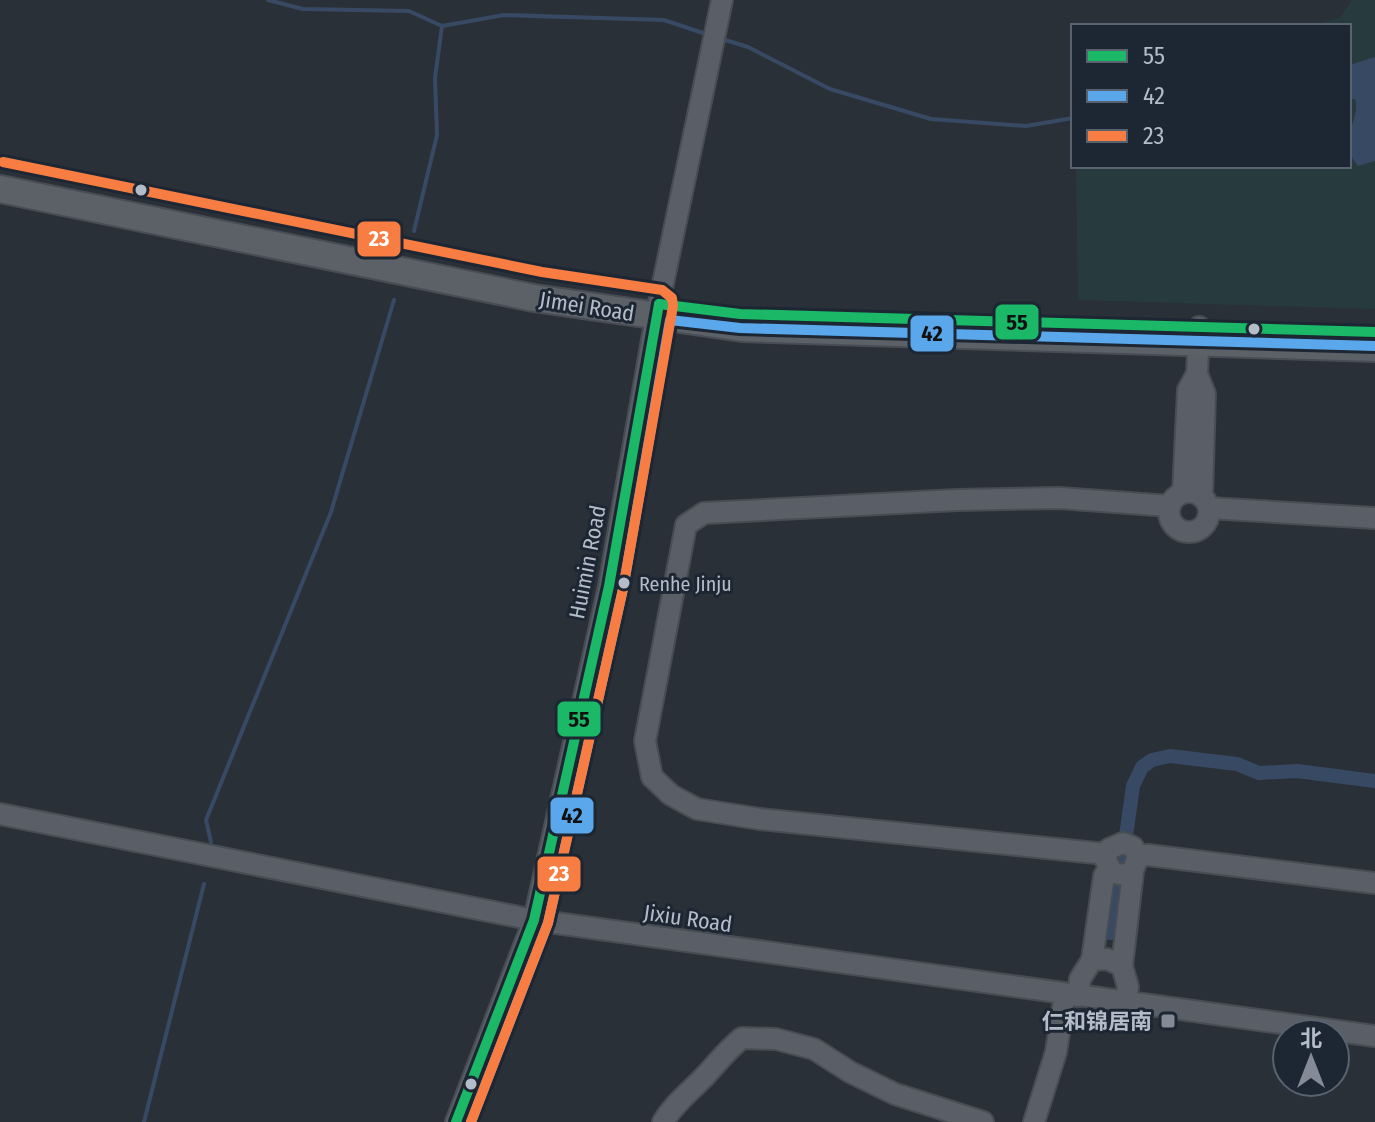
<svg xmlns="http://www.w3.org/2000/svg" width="1375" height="1122" font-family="'Fira Sans Condensed','Noto Sans SC',sans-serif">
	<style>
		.green { fill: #273a3e }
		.water { fill: #384963 }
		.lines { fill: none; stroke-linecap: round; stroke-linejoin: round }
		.stream { stroke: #384963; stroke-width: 4 }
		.canal { stroke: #384963; stroke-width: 14 }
		.minor-casing { stroke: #484c53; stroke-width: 24 }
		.major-casing { stroke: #484c55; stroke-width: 30 }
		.minor { stroke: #5a5e66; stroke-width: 20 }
		.major { stroke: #5c6168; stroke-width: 26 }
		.bus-1-casing { stroke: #1d2633; stroke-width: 16 }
		.bus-2-casing { stroke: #1d2633; stroke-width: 16 }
		.bus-3-casing { stroke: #1d2633; stroke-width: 16 }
		.bus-1 { stroke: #1ab867; stroke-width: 10 }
		.bus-2 { stroke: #5aa8eb; stroke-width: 10 }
		.bus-3 { stroke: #f77d43; stroke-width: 10 }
		.bus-dot { fill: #b4bcc9; stroke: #1d2633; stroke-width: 3 }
		.poi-dot { fill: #848b96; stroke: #1d2633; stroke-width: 3 }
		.labels { text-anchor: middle; stroke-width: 6; stroke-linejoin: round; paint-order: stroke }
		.bus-label { font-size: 20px; fill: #b4bcc9; stroke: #1d2633; text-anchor: start }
		.street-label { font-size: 22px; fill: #b4bcc9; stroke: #1d2633 }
		.poi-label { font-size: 22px; font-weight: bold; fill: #b4bcc9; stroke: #1d2633; text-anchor: end }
		.line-badge { stroke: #1d2633; stroke-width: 3 }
		.badge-label { font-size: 22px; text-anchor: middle; font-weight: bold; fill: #fff }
		.pale-badge-label { font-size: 22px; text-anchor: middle; font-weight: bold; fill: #111 }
	</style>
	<rect width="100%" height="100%" fill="#2a3038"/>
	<path class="green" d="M 1352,0 L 1375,0 L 1375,309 L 1078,300 L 1076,166 L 1349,166 L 1349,26 L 1307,26 L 1340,18 Z"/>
	<path class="water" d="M 1375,57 L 1375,161 L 1358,166 C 1335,139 1362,120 1355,99 L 1349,99 L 1349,65 Z"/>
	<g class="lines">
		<g class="stream">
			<path d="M 268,0 L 303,9 L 409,11 L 442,26 L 504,15 L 664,20 L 706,34"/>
			<path d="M 722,39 L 748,47 L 830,89 L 931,119 L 1026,126 L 1073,118"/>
			<path d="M 414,231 L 437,135 L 435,78 L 442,26"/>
			<path d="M 211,842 L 206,820 L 331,512 L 394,300"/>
			<path d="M 144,1122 L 204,884"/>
		</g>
		<g class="canal">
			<path d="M 1126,836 L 1133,786 L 1142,767 L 1152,760 L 1170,756 L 1237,764 L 1259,773 L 1297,771 L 1375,781"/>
			<path d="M 1121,868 L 1124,851"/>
			<path d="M 1110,933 L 1118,882"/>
		</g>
		<g class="minor-casing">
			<g id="minor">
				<path d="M 1199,327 L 1197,374 L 1205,394 L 1202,497"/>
				<circle cx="1189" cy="512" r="20"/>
				<path d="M 1183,493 L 1188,390 L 1197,374"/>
				<path d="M 1209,508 L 1375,518"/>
				<path d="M 0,814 L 534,920 L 1375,1036"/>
				<path d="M 1106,854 L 760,819 L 697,809 L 671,795 L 652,777 L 645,741 L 686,525 L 704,513 L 957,500 L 1059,498 L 1170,506"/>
				<path d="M 1138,856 L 1148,855 L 1375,883"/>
				<path d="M 1092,960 L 1104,876 L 1109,869"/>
				<path d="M 1122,966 L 1133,871 L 1138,856 L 1133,847 L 1123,843 L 1109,849 L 1105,859 L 1113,873 L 1124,875 L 1133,871"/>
				<path d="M 1078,996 L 1080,979 L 1092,960 L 1107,959 L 1122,966 L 1128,987 L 1125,1003"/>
				<path d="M 456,1122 L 534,920 L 609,586 L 656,317 L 722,0"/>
				<path d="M 663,1122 C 675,1102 691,1091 706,1075 C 718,1062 728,1049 742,1038 L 776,1039 L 814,1049 L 850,1072 L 895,1094 L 983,1122"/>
				<path d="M 1034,1122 L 1056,1052 L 1065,994"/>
			</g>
		</g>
		<g class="major-casing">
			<path id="major" d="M 0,189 L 534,298 L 742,328 L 1375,348"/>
		</g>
		<use href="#minor" class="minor"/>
		<use href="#major" class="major"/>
		<g class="bus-1-casing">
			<g id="bus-1">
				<path d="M 659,304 L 740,314 L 1375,332"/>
				<path d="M 456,1122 L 534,920 L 609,586 L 659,304"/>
			</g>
		</g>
		<g class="bus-2-casing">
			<path id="bus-2" d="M 471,1122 L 548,923 L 623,589 L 670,320 L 740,328 L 1375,346"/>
		</g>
		<g class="bus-3-casing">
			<path id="bus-3" d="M 3,162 L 542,272 L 662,290 L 672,298 L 673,306 L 623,589 L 548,923 L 471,1122"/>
		</g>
		<use href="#bus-1" class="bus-1"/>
		<use href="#bus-2" class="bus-2"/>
		<use href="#bus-3" class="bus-3"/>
	</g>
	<g class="bus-dot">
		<circle cx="141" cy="190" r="7"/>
		<circle cx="1254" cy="329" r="7"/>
		<circle cx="624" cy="583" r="7"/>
		<circle cx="471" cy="1084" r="7"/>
	</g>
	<rect class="poi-dot" x="1160" y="1013" width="16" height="16" rx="4"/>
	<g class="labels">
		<g class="bus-label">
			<text x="639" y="591">Renhe Jinju</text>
		</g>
		<g class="street-label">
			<text transform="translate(587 306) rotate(9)" y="8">Jimei Road</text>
			<text transform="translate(587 562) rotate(-79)" y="8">Huimin Road</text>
			<text transform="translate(688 918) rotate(8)" y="8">Jixiu Road</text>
		</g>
		<g class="poi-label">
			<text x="1152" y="1029">仁和锦居南</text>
		</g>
	</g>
	<g class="line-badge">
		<rect x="356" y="220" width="46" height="38" rx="8" fill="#f77d43"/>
		<rect x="994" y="303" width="46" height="38" rx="8" fill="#1ab867"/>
		<rect x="909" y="314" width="46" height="39" rx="8" fill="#5aa8eb"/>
		<rect x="556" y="700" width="46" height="38" rx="8" fill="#1ab867"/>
		<rect x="549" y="796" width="46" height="39" rx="8" fill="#5aa8eb"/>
		<rect x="536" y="855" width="46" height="38" rx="8" fill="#f77d43"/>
	</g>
	<g class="badge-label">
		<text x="379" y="246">23</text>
		<text x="559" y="881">23</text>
	</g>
	<g class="pale-badge-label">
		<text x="1017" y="330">55</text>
		<text x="932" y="341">42</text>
		<text x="579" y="727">55</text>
		<text x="572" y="823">42</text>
	</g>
	<rect x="1071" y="24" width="280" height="144" fill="#1d2633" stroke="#59626f" stroke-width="2"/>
	<rect x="1087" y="50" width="40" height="12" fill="#1ab867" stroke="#59626f" stroke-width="2"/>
	<text x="1143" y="64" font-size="24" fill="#b4bcc9">55</text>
	<rect x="1087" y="90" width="40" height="12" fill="#5aa8eb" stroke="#59626f" stroke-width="2"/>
	<text x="1143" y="104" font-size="24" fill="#b4bcc9">42</text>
	<rect x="1087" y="130" width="40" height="12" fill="#f77d43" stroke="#59626f" stroke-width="2"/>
	<text x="1143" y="144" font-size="24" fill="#b4bcc9">23</text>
	<g transform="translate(1311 1058)"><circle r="38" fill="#1d2633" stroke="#59626f" stroke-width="2"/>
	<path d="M0-6L14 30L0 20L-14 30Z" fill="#848b96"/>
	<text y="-12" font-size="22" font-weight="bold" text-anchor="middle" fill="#b4bcc9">北</text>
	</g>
</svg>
